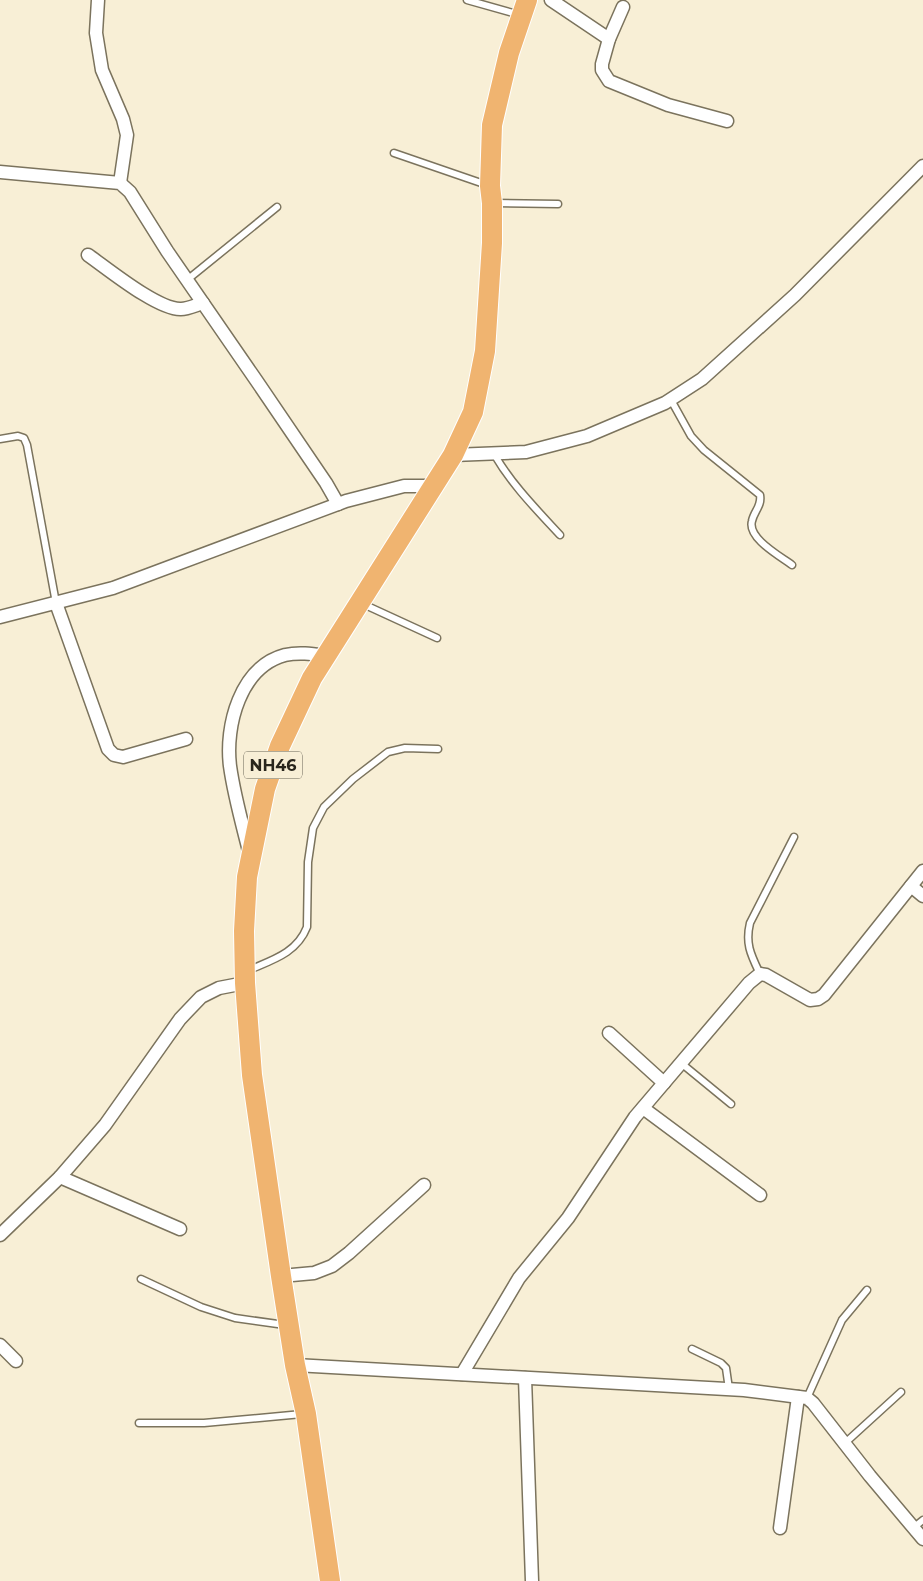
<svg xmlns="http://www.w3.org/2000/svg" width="923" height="1581" font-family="Montserrat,sans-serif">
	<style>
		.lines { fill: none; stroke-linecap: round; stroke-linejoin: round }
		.service-casing { stroke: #7b735d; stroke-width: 9 }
		.minor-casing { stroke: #7b735d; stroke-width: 15 }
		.trunk-casing { stroke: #fff; stroke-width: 22 }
		.service { stroke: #fff; stroke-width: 6 }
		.minor { stroke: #fff; stroke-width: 12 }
		.trunk { stroke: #f0b470; stroke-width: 20 }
		.labels { text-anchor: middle; stroke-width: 4; stroke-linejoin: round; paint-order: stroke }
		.shield { fill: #f8efd6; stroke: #676254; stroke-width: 1 }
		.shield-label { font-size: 16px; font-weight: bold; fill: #29261c }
	</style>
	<rect width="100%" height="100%" fill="#f8efd6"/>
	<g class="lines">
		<g class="service-casing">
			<g id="service">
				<path d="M 467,0 L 520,15"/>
				<path d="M 394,153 L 487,185"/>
				<path d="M 494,203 L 558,204"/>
				<path d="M 187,280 L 277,207"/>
				<path d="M 671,400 L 691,436 L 704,450 L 760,495 C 762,506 754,511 752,521 C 747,538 780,556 792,565"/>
				<path d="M 0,439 L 18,436 L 24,438 L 27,445 L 56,603"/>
				<path d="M 494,454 C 512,485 536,509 560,535"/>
				<path d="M 363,604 L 437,638"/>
				<path d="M 249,970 C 272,960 297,953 307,927 L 308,862 L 313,828 L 324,807 L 353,779 L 388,752 L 405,748 L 438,749"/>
				<path d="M 760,974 C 751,955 745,944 750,923 L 794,837"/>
				<path d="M 681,1063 L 731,1104"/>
				<path d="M 141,1279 L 201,1307 L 235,1318 L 285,1325"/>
				<path d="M 692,1349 L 721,1363 L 726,1368 L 729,1389"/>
				<path d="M 807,1398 L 842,1320 L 867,1290"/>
				<path d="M 139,1423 L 204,1423 L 302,1414"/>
				<path d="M 845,1443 L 901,1392"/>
				<path d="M 913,1528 L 923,1520"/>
			</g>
		</g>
		<g class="minor-casing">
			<g id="minor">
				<path d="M 98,0 L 96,33 L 102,70 L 123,119 L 127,135 L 120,183"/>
				<path d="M 551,0 L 609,39"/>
				<path d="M 623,7 L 609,39 L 602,64 L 602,70 L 609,81 L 668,105 L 727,121"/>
				<path d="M 0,172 L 120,183 L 130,192 L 167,251 L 256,380 L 326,483 L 338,504"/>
				<path d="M 88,255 C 108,269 158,310 181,309 C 188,309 196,305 203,303"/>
				<path d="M 453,455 L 526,452 L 587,436 L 665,403 L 702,379 L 795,295 L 923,166"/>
				<path d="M 56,603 L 108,749 L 114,755 L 123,757 L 186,739"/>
				<path d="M 0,617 L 113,588 L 346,501 L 404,486 L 433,486"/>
				<path d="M 249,851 C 242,823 234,795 230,766 C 225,726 240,667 285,655 C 299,652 312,654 326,656"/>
				<path d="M 911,886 L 923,896"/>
				<path d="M 609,1033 L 664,1083"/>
				<path d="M 643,1108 L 760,1195"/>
				<path d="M 60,1177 L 180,1229"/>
				<path d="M 0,1235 L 60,1177 L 105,1125 L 180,1019 L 201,997 L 219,988 L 245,983"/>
				<path d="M 281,1276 L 314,1273 L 332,1266 L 349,1253 L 424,1185"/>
				<path d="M 0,1345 L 16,1361"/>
				<path d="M 295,1365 L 744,1390 L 807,1398 L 813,1403 L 870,1476 L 923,1539"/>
				<path d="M 462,1374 L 519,1278 L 568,1218 L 635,1117 L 749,983 L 760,974 L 766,975 L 810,1000 L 818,999 L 824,995 L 923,871"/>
				<path d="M 525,1378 L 532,1581"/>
				<path d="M 780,1528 L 798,1397"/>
			</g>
		</g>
		<g class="trunk-casing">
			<path id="trunk" d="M 330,1581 L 306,1414 L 295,1365 L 281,1276 L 252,1075 L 245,983 L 244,931 L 247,877 L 265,789 L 280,746 L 312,678 L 453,455 L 473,412 L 485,351 L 492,243 L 492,203 L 490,186 L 492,125 L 509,53 L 527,0"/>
		</g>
		<use href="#service" class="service"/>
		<use href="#minor" class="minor"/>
		<use href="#trunk" class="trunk"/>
	</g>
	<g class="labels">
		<rect class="shield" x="244" y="751.5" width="58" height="27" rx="4"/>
		<g class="shield-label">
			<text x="273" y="771">NH46</text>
		</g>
	</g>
</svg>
